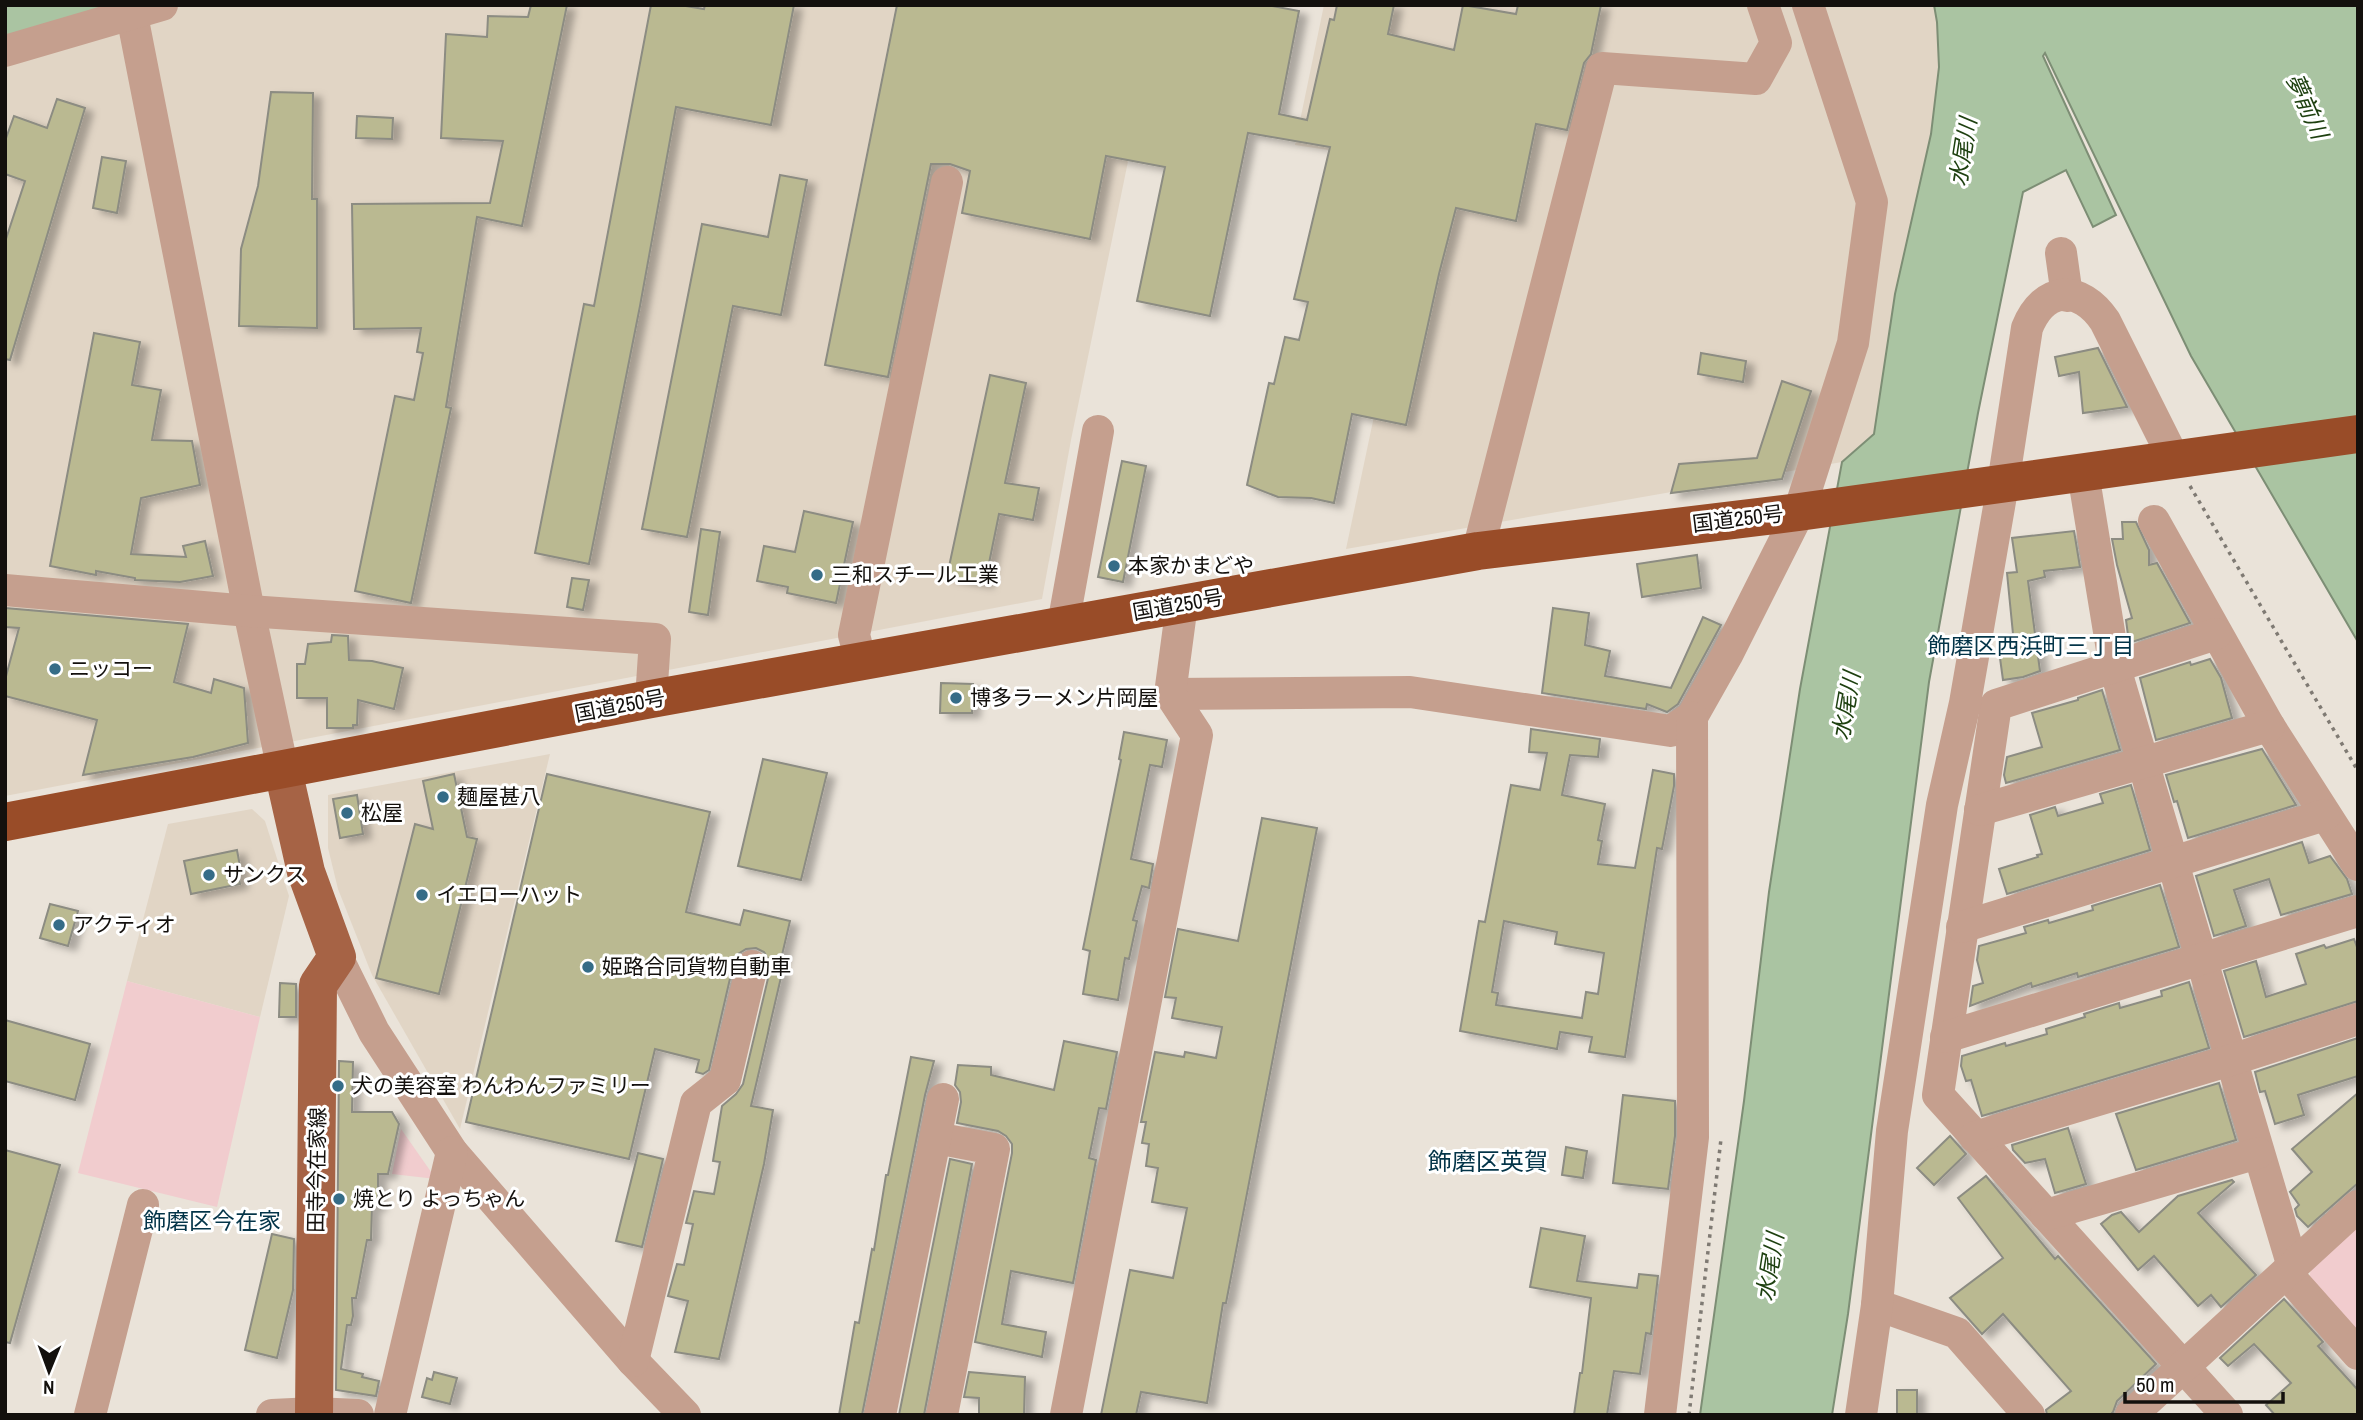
<svg xmlns="http://www.w3.org/2000/svg" width="2363" height="1420" font-family="'Archivo Narrow','Noto Sans JP',sans-serif">
	<style>
		.built { fill: #e1d5c5 }
		.green { fill: #f1ccce }
		.water { fill: #aac4a2; stroke: #7d8e75; stroke-width: 2 }
		.building { fill: #bab991; stroke: #8c8c82; stroke-width: 2; fill-rule: evenodd; filter: url(#shadow) }
		.lines { fill: none; stroke-linecap: round; stroke-linejoin: round }
		.path { stroke: #7f7a73; stroke-width: 3.5; stroke-dasharray: 3.5 5; stroke-linecap: butt }
		.minor { stroke: #c59f8e; stroke-width: 32 }
		.major { stroke: #a66345; stroke-width: 38 }
		.highway { stroke: #994c28; stroke-width: 38 }
		.poi-dot { fill: #356c87; stroke: #fff; stroke-width: 2.5 }
		.labels { text-anchor: middle; stroke-width: 6; stroke-linejoin: round; paint-order: stroke }
		.street-label { font-size: 21px; fill: #13100d; stroke: #fff }
		.poi-label { font-size: 21px; fill: #13100d; stroke: #fff; text-anchor: start }
		.water-label { font-size: 23px; font-style: italic; fill: #1e4010; stroke: #fff }
		.neighbourhood-label { font-size: 23px; fill: #033448; stroke: #fff }
		.quarter-label { font-size: 24px; fill: #033448; stroke: #fff }
	</style>
	<defs>
		<filter id="shadow"><feDropShadow dx="8" dy="4.5" stdDeviation="3.5" flood-color="#0004"/></filter>
	</defs>
	<rect width="100%" height="100%" fill="#eae3d9"/>
	<g class="built">
		<path d="M 114,5 L 1160,5 L 1071,440 L 1042,599 L 5,796 L 5,38 Z"/>
		<path d="M 1324,5 L 1934,5 L 1937,22 L 1939,67 L 1931,134 L 1895,294 L 1874,434 L 1842,462 L 1346,549 L 1427,165 L 1295,145 Z"/>
		<path d="M 550,754 L 460,1129 L 372,975 L 338,889 L 328,848 L 328,795 Z"/>
		<path d="M 252,809 L 265,821 L 289,896 L 260,1017 L 127,981 L 168,824 Z"/>
	</g>
	<g class="green">
		<path d="M 127,981 L 260,1017 L 217,1207 L 78,1173 Z"/>
		<path d="M 401,1129 L 436,1179 L 392,1174 Z"/>
		<path d="M 2358,1224 L 2358,1335 L 2309,1281 L 2311,1267 Z"/>
	</g>
	<g class="water">
		<path d="M 5,5 L 114,5 L 5,38 Z"/>
		<path d="M 1934,5 L 2358,5 L 2358,642 L 2191,356 L 2045,53 L 2043,56 L 2116,215 L 2093,227 L 2066,170 L 2023,192 L 1978,413 L 1929,682 L 1848,1314 L 1832,1415 L 1700,1415 L 1744,1101 L 1769,892 L 1800,689 L 1842,462 L 1874,434 L 1895,294 L 1931,134 L 1939,67 L 1937,22 Z"/>
	</g>
	<g class="building">
		<path d="M 531,5 L 567,5 L 522,226 L 477,217 L 446,407 L 451,408 L 411,603 L 355,591 L 395,396 L 414,400 L 423,353 L 417,352 L 421,328 L 354,329 L 352,204 L 490,203 L 503,141 L 441,138 L 446,34 L 487,37 L 488,16 L 528,17 Z"/>
		<path d="M 651,5 L 680,5 L 704,9 L 705,5 L 794,5 L 771,125 L 676,107 L 640,306 L 589,564 L 535,553 L 584,304 L 594,306 Z"/>
		<path d="M 897,5 L 1267,5 L 1299,11 L 1279,114 L 1307,120 L 1330,19 L 1334,20 L 1337,5 L 1394,5 L 1388,34 L 1454,50 L 1463,5 L 1516,14 L 1518,5 L 1601,5 L 1591,54 L 1584,63 L 1567,130 L 1536,124 L 1516,221 L 1456,208 L 1439,274 L 1406,425 L 1352,414 L 1334,503 L 1311,498 L 1278,497 L 1247,485 L 1269,383 L 1274,384 L 1285,337 L 1299,340 L 1308,302 L 1294,299 L 1330,147 L 1248,133 L 1210,316 L 1137,301 L 1165,167 L 1106,156 L 1090,239 L 962,213 L 970,171 L 950,164 L 931,164 L 888,377 L 825,365 Z"/>
		<path d="M 271,92 L 313,93 L 312,199 L 317,199 L 317,328 L 239,326 L 241,249 L 258,186 Z"/>
		<path d="M 57,99 L 85,108 L 10,360 L 5,359 L 5,242 L 25,181 L 5,174 L 5,141 L 14,116 L 47,128 Z"/>
		<path d="M 357,116 L 393,118 L 392,139 L 356,138 Z"/>
		<path d="M 102,157 L 126,161 L 117,213 L 93,208 Z"/>
		<path d="M 780,175 L 807,180 L 781,315 L 733,306 L 687,537 L 642,529 L 702,224 L 768,237 Z"/>
		<path d="M 94,333 L 140,342 L 132,385 L 161,390 L 152,440 L 192,441 L 200,485 L 141,498 L 131,554 L 186,557 L 183,546 L 205,541 L 213,576 L 180,582 L 135,580 L 135,578 L 96,571 L 96,575 L 50,566 Z"/>
		<path d="M 2098,348 L 2127,407 L 2083,413 L 2079,372 L 2059,376 L 2055,357 Z"/>
		<path d="M 1701,353 L 1746,361 L 1743,382 L 1698,374 Z"/>
		<path d="M 990,375 L 1026,383 L 1005,483 L 1039,488 L 1033,520 L 999,514 L 985,583 L 947,576 Z"/>
		<path d="M 1782,381 L 1811,391 L 1782,479 L 1671,493 L 1679,464 L 1757,458 Z"/>
		<path d="M 1122,461 L 1146,466 L 1123,582 L 1098,577 Z"/>
		<path d="M 804,511 L 853,522 L 836,603 L 787,593 L 788,587 L 757,581 L 764,546 L 795,552 Z"/>
		<path d="M 2122,522 L 2136,522 L 2149,550 L 2149,565 L 2157,563 L 2190,623 L 2129,643 L 2126,620 L 2132,618 L 2117,565 L 2112,539 L 2123,539 Z"/>
		<path d="M 701,529 L 720,532 L 708,615 L 689,612 Z"/>
		<path d="M 2074,531 L 2080,567 L 2044,571 L 2045,577 L 2028,581 L 2040,671 L 2023,677 L 2003,680 L 1997,636 L 2013,634 L 2007,573 L 2017,572 L 2012,538 Z"/>
		<path d="M 1697,555 L 1701,588 L 1642,597 L 1637,564 Z"/>
		<path d="M 572,578 L 589,580 L 583,610 L 567,607 Z"/>
		<path d="M 5,608 L 188,624 L 174,682 L 211,693 L 214,679 L 244,688 L 248,743 L 193,757 L 83,775 L 97,720 L 5,696 L 5,680 L 19,628 L 5,627 Z"/>
		<path d="M 1553,608 L 1589,613 L 1585,645 L 1610,651 L 1605,676 L 1671,688 L 1703,617 L 1721,625 L 1678,704 L 1667,712 L 1647,704 L 1646,709 L 1542,693 Z"/>
		<path d="M 332,635 L 348,636 L 349,660 L 372,661 L 403,668 L 394,709 L 358,700 L 357,725 L 353,725 L 353,728 L 327,728 L 327,698 L 297,698 L 297,664 L 305,664 L 308,644 L 331,642 Z"/>
		<path d="M 2210,659 L 2221,678 L 2232,718 L 2156,740 L 2140,678 L 2190,662 L 2191,665 Z"/>
		<path d="M 941,683 L 973,684 L 972,713 L 940,713 Z"/>
		<path d="M 2102,690 L 2120,750 L 2006,783 L 2004,775 L 2007,757 L 2042,747 L 2032,713 L 2078,700 L 2078,698 Z"/>
		<path d="M 1531,729 L 1600,739 L 1598,757 L 1570,755 L 1562,795 L 1605,804 L 1598,840 L 1602,841 L 1598,864 L 1635,868 L 1653,770 L 1674,774 L 1674,786 L 1662,849 L 1657,848 L 1625,1057 L 1589,1052 L 1592,1037 L 1560,1032 L 1557,1049 L 1460,1031 L 1479,921 L 1485,922 L 1511,785 L 1540,790 L 1547,753 L 1529,752 ZM 1504,921 L 1557,932 L 1555,944 L 1604,953 L 1598,994 L 1586,992 L 1582,1018 L 1496,1005 L 1498,993 L 1492,992 Z"/>
		<path d="M 1124,732 L 1167,740 L 1162,767 L 1150,765 L 1131,859 L 1153,864 L 1149,888 L 1142,886 L 1133,920 L 1137,921 L 1129,959 L 1125,958 L 1118,1000 L 1083,994 L 1090,951 L 1083,949 L 1121,760 L 1119,759 Z"/>
		<path d="M 2262,749 L 2296,805 L 2188,838 L 2177,801 L 2174,802 L 2166,775 Z"/>
		<path d="M 763,759 L 827,773 L 801,880 L 738,866 Z"/>
		<path d="M 454,774 L 467,837 L 477,839 L 439,994 L 376,978 L 415,824 L 433,829 L 423,781 Z"/>
		<path d="M 547,774 L 710,812 L 686,912 L 740,925 L 744,910 L 790,921 L 778,972 L 782,973 L 751,1106 L 773,1110 L 764,1164 L 719,1359 L 675,1352 L 688,1301 L 668,1296 L 677,1264 L 684,1265 L 693,1224 L 686,1223 L 694,1191 L 714,1194 L 720,1162 L 713,1161 L 722,1106 L 736,1094 L 743,1084 L 770,970 L 769,960 L 764,952 L 756,948 L 746,949 L 738,954 L 734,961 L 709,1070 L 703,1074 L 696,1072 L 699,1060 L 655,1049 L 629,1159 L 466,1122 Z"/>
		<path d="M 2131,785 L 2150,850 L 2007,894 L 1999,869 L 2038,857 L 2037,855 L 2042,854 L 2030,815 L 2055,807 L 2058,816 L 2103,803 L 2100,794 Z"/>
		<path d="M 357,795 L 363,834 L 340,838 L 333,799 Z"/>
		<path d="M 1262,818 L 1317,828 L 1226,1303 L 1223,1303 L 1207,1403 L 1141,1392 L 1136,1415 L 1101,1415 L 1130,1270 L 1173,1278 L 1187,1208 L 1152,1202 L 1158,1168 L 1146,1166 L 1149,1144 L 1142,1143 L 1146,1122 L 1141,1122 L 1155,1052 L 1184,1057 L 1185,1052 L 1216,1058 L 1222,1027 L 1172,1018 L 1176,998 L 1165,997 L 1178,929 L 1238,941 Z"/>
		<path d="M 2302,842 L 2309,863 L 2330,856 L 2347,879 L 2352,894 L 2281,915 L 2269,879 L 2234,890 L 2246,926 L 2214,936 L 2196,876 Z"/>
		<path d="M 237,850 L 241,872 L 238,873 L 240,884 L 191,894 L 184,861 Z"/>
		<path d="M 2160,885 L 2179,947 L 2078,977 L 2077,973 L 2032,987 L 2031,983 L 1970,1006 L 1973,986 L 1983,983 L 1977,960 L 1979,946 L 2026,933 L 2024,927 L 2048,920 L 2049,923 L 2093,910 L 2092,906 Z"/>
		<path d="M 50,904 L 78,911 L 68,946 L 40,938 Z"/>
		<path d="M 2354,939 L 2358,950 L 2358,1001 L 2244,1037 L 2224,971 L 2256,961 L 2266,997 L 2306,984 L 2296,954 L 2324,945 L 2326,948 Z"/>
		<path d="M 2189,982 L 2209,1048 L 1982,1116 L 1971,1080 L 1966,1081 L 1961,1066 L 1962,1056 L 2005,1043 L 2006,1046 L 2047,1034 L 2046,1029 L 2085,1017 L 2084,1014 L 2119,1003 L 2120,1008 L 2162,996 L 2161,991 Z"/>
		<path d="M 280,983 L 296,984 L 296,1017 L 279,1017 Z"/>
		<path d="M 5,1020 L 90,1044 L 75,1100 L 5,1081 Z"/>
		<path d="M 2358,1038 L 2358,1076 L 2298,1095 L 2304,1115 L 2275,1124 L 2265,1091 L 2260,1092 L 2255,1072 Z"/>
		<path d="M 1064,1041 L 1117,1052 L 1106,1109 L 1099,1108 L 1089,1158 L 1096,1160 L 1073,1283 L 1011,1271 L 1002,1324 L 1046,1332 L 1042,1357 L 975,1342 L 1012,1153 L 1012,1144 L 1006,1136 L 998,1131 L 957,1123 L 961,1102 L 960,1092 L 955,1085 L 958,1065 L 991,1067 L 991,1075 L 1054,1090 Z"/>
		<path d="M 911,1057 L 934,1061 L 925,1095 L 862,1415 L 839,1415 L 855,1322 L 859,1323 L 872,1249 L 874,1250 L 886,1175 L 888,1175 Z"/>
		<path d="M 339,1061 L 353,1062 L 352,1112 L 392,1112 L 399,1124 L 388,1174 L 378,1174 L 378,1206 L 372,1206 L 371,1240 L 367,1240 L 356,1298 L 352,1298 L 353,1316 L 351,1325 L 347,1325 L 341,1369 L 363,1374 L 362,1377 L 379,1381 L 376,1396 L 336,1390 Z"/>
		<path d="M 2219,1083 L 2236,1140 L 2136,1170 L 2116,1114 Z"/>
		<path d="M 2358,1093 L 2358,1183 L 2308,1227 L 2297,1216 L 2295,1209 L 2299,1205 L 2290,1192 L 2312,1172 L 2292,1149 Z"/>
		<path d="M 1623,1095 L 1675,1101 L 1675,1136 L 1668,1189 L 1613,1183 Z"/>
		<path d="M 2068,1128 L 2086,1184 L 2055,1193 L 2045,1159 L 2025,1163 L 2013,1150 L 2012,1145 Z"/>
		<path d="M 1950,1136 L 1966,1154 L 1934,1185 L 1917,1168 Z"/>
		<path d="M 1566,1147 L 1587,1151 L 1583,1178 L 1562,1175 Z"/>
		<path d="M 5,1150 L 60,1165 L 10,1343 L 5,1342 Z"/>
		<path d="M 638,1153 L 663,1159 L 642,1247 L 616,1241 Z"/>
		<path d="M 950,1159 L 972,1164 L 924,1415 L 899,1415 Z"/>
		<path d="M 1986,1176 L 2055,1259 L 2058,1256 L 2156,1364 L 2117,1401 L 2113,1412 L 2110,1415 L 2047,1415 L 2046,1410 L 2071,1391 L 2003,1314 L 1982,1334 L 1950,1298 L 2003,1258 L 1958,1198 Z"/>
		<path d="M 2232,1180 L 2234,1182 L 2198,1213 L 2256,1275 L 2221,1307 L 2211,1295 L 2198,1306 L 2154,1256 L 2138,1270 L 2101,1224 L 2112,1215 L 2121,1212 L 2139,1232 L 2178,1196 Z"/>
		<path d="M 1541,1228 L 1585,1236 L 1577,1281 L 1637,1288 L 1639,1274 L 1658,1276 L 1651,1334 L 1646,1333 L 1640,1374 L 1614,1371 L 1607,1415 L 1574,1415 L 1580,1373 L 1582,1373 L 1591,1298 L 1530,1287 Z"/>
		<path d="M 272,1234 L 294,1239 L 293,1290 L 277,1358 L 245,1350 Z"/>
		<path d="M 2284,1299 L 2323,1342 L 2318,1346 L 2358,1390 L 2358,1415 L 2275,1415 L 2266,1405 L 2291,1383 L 2254,1344 L 2228,1366 L 2220,1358 Z"/>
		<path d="M 434,1372 L 457,1378 L 450,1404 L 422,1397 L 427,1378 L 432,1380 Z"/>
		<path d="M 969,1372 L 1025,1377 L 1024,1415 L 979,1415 L 979,1398 L 964,1397 Z"/>
		<rect x="1897" y="1390" width="20" height="25"/>
	</g>
	<g class="lines">
		<g class="path">
			<path d="M 2190,486 L 2358,771"/>
			<path d="M 1689,1415 L 1721,1139"/>
		</g>
		<g class="minor">
			<path d="M 130,5 L 249,611 L 283,770"/>
			<path d="M 5,51 L 162,5"/>
			<path d="M 2061,253 L 2067,296"/>
			<path d="M 2083,473 L 2115,668 L 2293,1267"/>
			<path d="M 2154,521 L 2269,726 L 2358,865"/>
			<path d="M 1478,551 L 1602,68 L 1756,79 L 1776,43 L 1763,5"/>
			<path d="M 5,590 L 249,611 L 655,639 L 651,699"/>
			<path d="M 1063,625 L 1098,431"/>
			<path d="M 2216,634 L 1996,705 L 1938,1095 L 2227,1415"/>
			<path d="M 861,662 L 854,635 L 947,182"/>
			<path d="M 1170,694 L 1410,692 L 1671,731 L 1692,717 L 1727,655 L 1799,512 L 1853,343 L 1872,202 L 1808,5"/>
			<path d="M 1980,810 L 2269,726"/>
			<path d="M 1962,927 L 2325,815"/>
			<path d="M 337,957 L 374,1032 L 452,1152 L 633,1361 L 685,1415"/>
			<path d="M 1946,1037 L 2358,911"/>
			<path d="M 1975,1137 L 2231,1060 L 2358,1019"/>
			<path d="M 936,1138 L 994,1149 L 942,1415"/>
			<path d="M 2046,1215 L 2258,1153"/>
			<path d="M 2286,1273 L 2358,1354"/>
			<path d="M 1877,1305 L 1957,1333 L 2029,1415"/>
			<path d="M 633,1361 L 696,1103 L 725,1080 L 752,966"/>
			<path d="M 90,1415 L 143,1205"/>
			<path d="M 272,1415 L 314,1413 L 358,1415"/>
			<path d="M 390,1415 L 452,1152"/>
			<path d="M 880,1415 L 943,1099"/>
			<path d="M 1066,1415 L 1197,735 L 1170,694 L 1182,604"/>
			<path d="M 1660,1415 L 1693,1137 L 1692,717"/>
			<path d="M 1861,1415 L 1877,1305 L 1892,1131 L 1942,805 L 1965,703 L 2003,484 L 2027,328 C 2044,286 2080,284 2105,321 L 2174,459"/>
			<path d="M 2131,1415 L 2358,1206"/>
		</g>
		<path class="major" d="M 283,770 L 306,872 L 337,957 L 318,985 L 314,1415"/>
		<path class="highway" d="M 5,822 L 651,699 L 1478,551 L 1799,512 L 2358,434"/>
	</g>
	<g class="poi-dot">
		<circle cx="1114" cy="566" r="7"/>
		<circle cx="817" cy="575" r="7"/>
		<circle cx="55" cy="669" r="7"/>
		<circle cx="956" cy="698" r="7"/>
		<circle cx="443" cy="797" r="7"/>
		<circle cx="347" cy="813" r="7"/>
		<circle cx="209" cy="875" r="7"/>
		<circle cx="422" cy="895" r="7"/>
		<circle cx="59" cy="925" r="7"/>
		<circle cx="588" cy="967" r="7"/>
		<circle cx="338" cy="1086" r="7"/>
		<circle cx="339" cy="1199" r="7"/>
	</g>
	<g class="labels">
		<g class="street-label">
			<text transform="translate(1738 519) rotate(-7)" y="7">国道250号</text>
			<text transform="translate(1178 605) rotate(-10)" y="7">国道250号</text>
			<text transform="translate(620 706) rotate(-11)" y="7">国道250号</text>
			<text transform="translate(317 1170) rotate(-89)" y="7">田寺今在家線</text>
		</g>
		<g class="poi-label">
			<text x="1128" y="573">本家かまどや</text>
			<text x="831" y="582">三和スチール工業</text>
			<text x="69" y="676">ニッコー</text>
			<text x="970" y="705">博多ラーメン片岡屋</text>
			<text x="457" y="804">麺屋甚八</text>
			<text x="361" y="820">松屋</text>
			<text x="223" y="882">サンクス</text>
			<text x="436" y="902">イエローハット</text>
			<text x="73" y="932">アクティオ</text>
			<text x="602" y="974">姫路合同貨物自動車</text>
			<text x="352" y="1093">犬の美容室 わんわんファミリー</text>
			<text x="353" y="1206">焼とり よっちゃん</text>
		</g>
		<g class="water-label">
			<text transform="translate(2307 106) rotate(66)" y="8">夢前川</text>
			<text transform="translate(1963 152) rotate(-81)" y="8">水尾川</text>
			<text transform="translate(1846 706) rotate(-80)" y="8">水尾川</text>
			<text transform="translate(1770 1267) rotate(-81)" y="8">水尾川</text>
		</g>
		<g class="neighbourhood-label">
			<text x="2031" y="654">飾磨区西浜町三丁目</text>
			<text x="212" y="1229">飾磨区今在家</text>
		</g>
		<g class="quarter-label">
			<text x="1488" y="1170">飾磨区英賀</text>
		</g>
	</g>
	<rect width="2363" height="1420" fill="none" stroke="#13100d" stroke-width="14"/>
	<g transform="translate(49 1371) rotate(181)" stroke="#ffffff" stroke-width="5" paint-order="stroke">
	<path d="M0-5L12 26L0 18L-12 26Z" fill="#13100d"/>
	<text y="-10" font-size="19" font-weight="bold" text-anchor="middle" fill="#13100d">N</text>
	</g>
	<path d="M2125 1392v10h158v-10" fill="none" stroke="#13100d" stroke-width="3.5"/>
	<text x="2136" y="1392" font-size="21" fill="#13100d" stroke="#ffffff" stroke-width="5" paint-order="stroke">50 m</text>
</svg>
